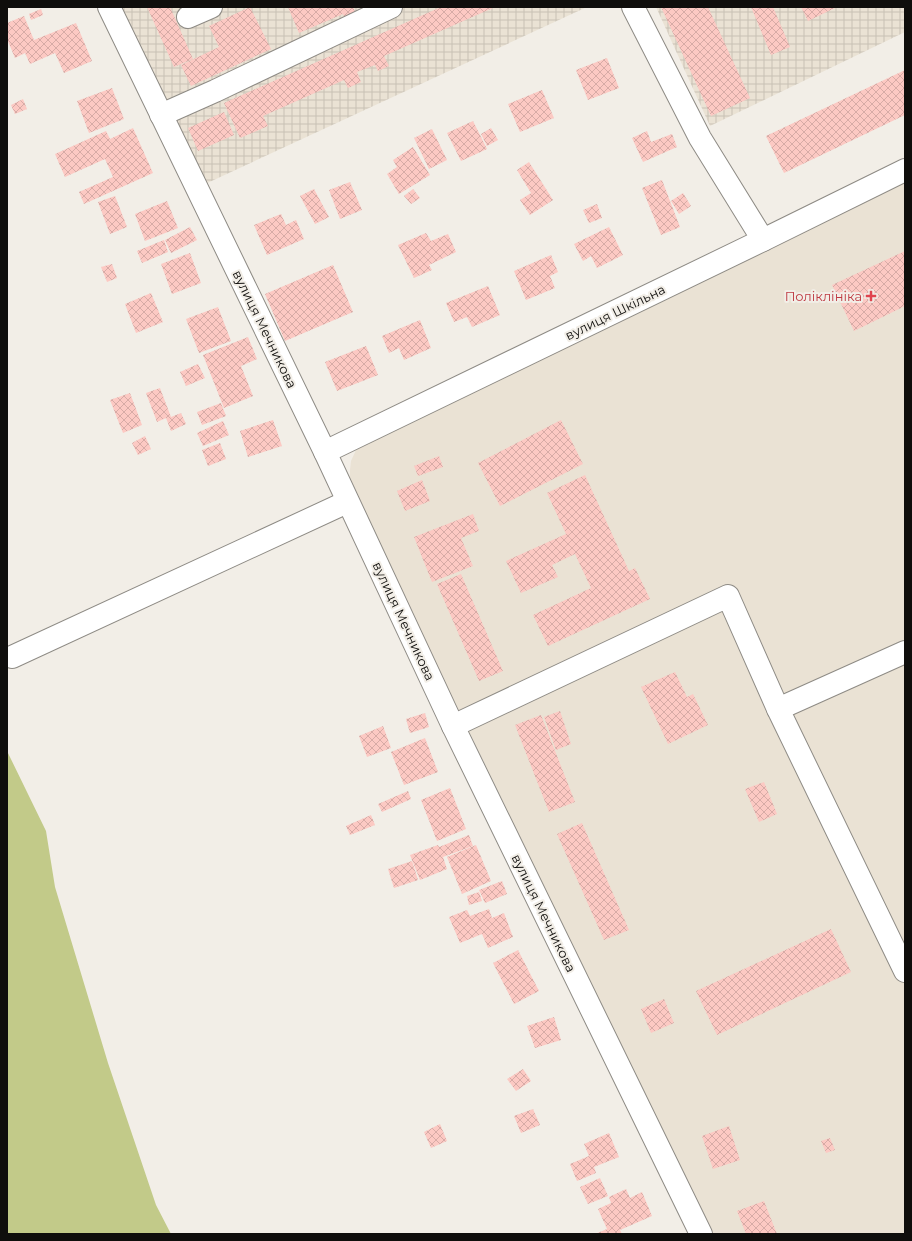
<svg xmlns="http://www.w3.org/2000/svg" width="912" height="1241" font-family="Montserrat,sans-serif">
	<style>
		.built { fill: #eae2d4 }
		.industrial { fill: url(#industrial-grid) }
		.garden { fill: #c2ca89 }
		.building { fill: url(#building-cross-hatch) }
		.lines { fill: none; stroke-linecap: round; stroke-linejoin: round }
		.minor-casing { stroke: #8e8b85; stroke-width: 24 }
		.minor { stroke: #fff; stroke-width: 22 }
		.health-dot { fill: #e0444e; stroke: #f2eee7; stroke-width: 1.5 }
		.labels { text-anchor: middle; stroke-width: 4; stroke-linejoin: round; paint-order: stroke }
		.health-label { font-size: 13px; fill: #be3a42; stroke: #f2eee7; text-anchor: end }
		.street-label { font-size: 13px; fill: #0f0e0c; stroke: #f2eee7 }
	</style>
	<defs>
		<pattern id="industrial-grid" width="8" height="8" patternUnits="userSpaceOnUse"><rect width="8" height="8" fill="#eae2d4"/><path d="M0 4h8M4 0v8" fill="none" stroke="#c8c1b5"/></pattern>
		<pattern id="building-cross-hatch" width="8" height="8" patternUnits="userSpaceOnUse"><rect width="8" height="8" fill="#fcc9c3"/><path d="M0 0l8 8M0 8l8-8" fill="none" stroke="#d7aba6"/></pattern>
	</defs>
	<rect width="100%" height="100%" fill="#f2eee7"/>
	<path class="built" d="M 905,181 L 905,1234 L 711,1234 L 491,777 L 370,528 L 350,479 L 350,470 L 351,461 L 356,450 L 395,430 Z"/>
	<g class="industrial">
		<path d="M 121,7 L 587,7 L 203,185 Z"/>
		<path d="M 656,7 L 905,7 L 905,32 L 710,126 Z"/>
	</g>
	<path class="garden" d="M 7,751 L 46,831 L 55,887 L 108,1063 L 156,1205 L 171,1234 L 7,1234 Z"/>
	<g class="building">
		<path d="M 147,7 L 170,7 L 193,59 L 174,67 Z"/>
		<path d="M 250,7 L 271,49 L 191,86 L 181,65 L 219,47 L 209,26 Z"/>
		<path d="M 288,7 L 353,7 L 358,18 L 347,22 L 343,14 L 299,33 Z"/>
		<path d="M 441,7 L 495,7 L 384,56 L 389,66 L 378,71 L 375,65 L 357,72 L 361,82 L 348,88 L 344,80 L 263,116 L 268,126 L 240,138 L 224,103 Z"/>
		<path d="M 661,7 L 708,7 L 750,98 L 711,116 Z"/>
		<path d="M 751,7 L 773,7 L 790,47 L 771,55 Z"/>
		<path d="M 801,7 L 837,7 L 808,21 Z"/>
		<path d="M 41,9 L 43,15 L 31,20 L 29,14 Z"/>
		<path d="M 24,16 L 34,40 L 76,23 L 92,61 L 64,73 L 55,53 L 30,64 L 25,53 L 15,58 L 7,39 L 7,23 Z"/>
		<path d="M 607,58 L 619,88 L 588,100 L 576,70 Z"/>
		<path d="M 905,70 L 905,115 L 784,173 L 766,136 Z"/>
		<path d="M 112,88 L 124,119 L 89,133 L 77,101 Z"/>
		<path d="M 542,90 L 554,118 L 520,132 L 508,104 Z"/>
		<path d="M 23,99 L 27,109 L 15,114 L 11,105 Z"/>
		<path d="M 224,112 L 234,135 L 198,151 L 188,128 Z"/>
		<path d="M 473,121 L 487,149 L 461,161 L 447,133 Z"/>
		<path d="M 133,128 L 153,173 L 84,204 L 79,192 L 113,177 L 105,159 L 65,177 L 55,154 L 106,131 L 110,139 Z"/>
		<path d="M 491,128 L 498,140 L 487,146 L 481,134 Z"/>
		<path d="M 432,129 L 447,160 L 429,169 L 414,138 Z"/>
		<path d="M 647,131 L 651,142 L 672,134 L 677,147 L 643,162 L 632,138 Z"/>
		<path d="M 413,147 L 430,175 L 399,194 L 387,174 L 397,167 L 393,160 Z"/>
		<path d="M 529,162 L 553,200 L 530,215 L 520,200 L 531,193 L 517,170 Z"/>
		<path d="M 662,180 L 680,227 L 661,235 L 642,188 Z"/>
		<path d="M 350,182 L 362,210 L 340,219 L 329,190 Z"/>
		<path d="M 314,189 L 329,217 L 315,224 L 300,196 Z"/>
		<path d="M 413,189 L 420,198 L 411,204 L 404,196 Z"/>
		<path d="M 683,193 L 691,206 L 679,214 L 671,201 Z"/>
		<path d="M 115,196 L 127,227 L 110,234 L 98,202 Z"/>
		<path d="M 167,201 L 178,228 L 145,241 L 135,214 Z"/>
		<path d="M 597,204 L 602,218 L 589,223 L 583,210 Z"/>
		<path d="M 281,214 L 286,225 L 296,220 L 304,239 L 267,255 L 254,225 Z"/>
		<path d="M 190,227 L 197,240 L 171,253 L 165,240 Z"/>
		<path d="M 609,227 L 623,255 L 597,268 L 591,256 L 583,261 L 574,244 Z"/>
		<path d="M 426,233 L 431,241 L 448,234 L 456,252 L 429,265 L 432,270 L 414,278 L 398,245 Z"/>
		<path d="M 164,240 L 168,252 L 142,263 L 137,251 Z"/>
		<path d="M 905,251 L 905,306 L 854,331 L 832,285 Z"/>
		<path d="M 190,253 L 201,283 L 172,294 L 161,264 Z"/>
		<path d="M 551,255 L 558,272 L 550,276 L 555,288 L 526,300 L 514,271 Z"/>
		<path d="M 112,264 L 117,278 L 107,282 L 101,267 Z"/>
		<path d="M 333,265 L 353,312 L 285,341 L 265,294 Z"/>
		<path d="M 488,286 L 500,315 L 472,327 L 467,317 L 454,322 L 446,303 Z"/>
		<path d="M 151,293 L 163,322 L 136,333 L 125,304 Z"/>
		<path d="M 218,307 L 231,341 L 199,353 L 186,319 Z"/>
		<path d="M 420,320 L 431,348 L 404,360 L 399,348 L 389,353 L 382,336 Z"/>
		<path d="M 248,337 L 257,359 L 241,366 L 253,396 L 224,408 L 203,355 Z"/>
		<path d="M 366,346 L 378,375 L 337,391 L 325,362 Z"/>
		<path d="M 198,364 L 205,378 L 186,386 L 180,372 Z"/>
		<path d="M 160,388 L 171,417 L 181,413 L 186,424 L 171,431 L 166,418 L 157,422 L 146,393 Z"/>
		<path d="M 130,393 L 142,425 L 123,433 L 110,400 Z"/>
		<path d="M 221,403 L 226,416 L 202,425 L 197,412 Z"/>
		<path d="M 273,420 L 282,446 L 248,457 L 240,431 Z"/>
		<path d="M 561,420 L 583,464 L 500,506 L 478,463 Z"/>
		<path d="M 223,421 L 229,435 L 203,446 L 197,433 Z"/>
		<path d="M 145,436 L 151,449 L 138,455 L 132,443 Z"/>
		<path d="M 220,443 L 226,459 L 208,466 L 202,450 Z"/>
		<path d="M 439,456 L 443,467 L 418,476 L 414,466 Z"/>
		<path d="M 585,475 L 629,571 L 635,568 L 650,599 L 548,646 L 533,615 L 591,588 L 575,554 L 552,565 L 558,577 L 521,593 L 506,561 L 566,534 L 547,493 Z"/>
		<path d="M 422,480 L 430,501 L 405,511 L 397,491 Z"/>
		<path d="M 473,514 L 479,531 L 461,538 L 473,566 L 432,582 L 414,537 Z"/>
		<path d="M 461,574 L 503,671 L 479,681 L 437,584 Z"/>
		<path d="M 675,672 L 687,697 L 693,694 L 708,725 L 668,744 L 641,687 Z"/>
		<path d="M 560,711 L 571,744 L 556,750 L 544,717 Z"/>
		<path d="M 425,713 L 429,727 L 410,733 L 406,719 Z"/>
		<path d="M 541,715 L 575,802 L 549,812 L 515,725 Z"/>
		<path d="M 383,726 L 391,748 L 367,757 L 359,736 Z"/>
		<path d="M 425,738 L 438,772 L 404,785 L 391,752 Z"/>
		<path d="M 764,782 L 777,814 L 759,822 L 745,789 Z"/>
		<path d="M 450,788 L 466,829 L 437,841 L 421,800 Z"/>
		<path d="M 408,791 L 411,799 L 382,812 L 378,804 Z"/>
		<path d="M 371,815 L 375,825 L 350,835 L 346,826 Z"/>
		<path d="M 582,823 L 629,930 L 604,940 L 557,834 Z"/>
		<path d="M 469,835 L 473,846 L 443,857 L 447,869 L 420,880 L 410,855 L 438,845 L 439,847 Z"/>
		<path d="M 476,845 L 491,881 L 462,894 L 447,857 Z"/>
		<path d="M 412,861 L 418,880 L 394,888 L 388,869 Z"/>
		<path d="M 502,881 L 507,894 L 485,903 L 479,890 Z"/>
		<path d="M 479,892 L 482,901 L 469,905 L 467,896 Z"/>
		<path d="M 489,909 L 492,918 L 504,913 L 513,937 L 488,948 L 482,934 L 460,943 L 449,917 L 467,910 L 470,916 Z"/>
		<path d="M 831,929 L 851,972 L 717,1035 L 696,991 Z"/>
		<path d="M 518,950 L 539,991 L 514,1004 L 493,963 Z"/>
		<path d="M 664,999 L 674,1023 L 651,1033 L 641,1009 Z"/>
		<path d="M 554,1017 L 561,1040 L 535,1048 L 527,1026 Z"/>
		<path d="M 523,1069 L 531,1081 L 516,1091 L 507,1079 Z"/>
		<path d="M 533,1109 L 540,1125 L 521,1133 L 514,1116 Z"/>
		<path d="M 440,1124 L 447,1141 L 431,1148 L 424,1132 Z"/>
		<path d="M 729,1126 L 740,1160 L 713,1169 L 702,1136 Z"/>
		<path d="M 609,1133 L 619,1157 L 594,1167 L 596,1173 L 577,1181 L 570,1164 L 589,1156 L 584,1144 Z"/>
		<path d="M 830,1138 L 835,1150 L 826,1153 L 821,1141 Z"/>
		<path d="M 600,1178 L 608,1196 L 588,1204 L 580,1187 Z"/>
		<path d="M 626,1189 L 630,1198 L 642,1192 L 652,1216 L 620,1230 L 622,1234 L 595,1234 L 607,1229 L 598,1209 L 611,1203 L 609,1197 Z"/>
		<path d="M 764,1201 L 777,1234 L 746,1234 L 737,1211 Z"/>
	</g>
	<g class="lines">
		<g class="minor-casing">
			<g id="minor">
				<path d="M 109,7 L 325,452 L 453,726 L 701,1234"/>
				<path d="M 633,7 L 700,138 L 763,240"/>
				<path d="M 188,17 L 211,7"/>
				<path d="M 161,115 L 215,91 L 391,7"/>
				<path d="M 325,452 L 763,240 L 905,170"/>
				<path d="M 12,657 L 347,502"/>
				<path d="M 778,709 L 905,652"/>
				<path d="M 453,726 L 728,596 L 778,709 L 905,971"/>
			</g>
		</g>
		<use href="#minor" class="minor"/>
	</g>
	<path class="health-dot" d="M869 290h4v4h4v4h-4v4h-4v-4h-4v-4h4z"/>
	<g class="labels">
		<g class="health-label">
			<text x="862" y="301">Поліклініка</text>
		</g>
		<g class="street-label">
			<text transform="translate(615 312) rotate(-26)" y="5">вулиця Шкільна</text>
			<text transform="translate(265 329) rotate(64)" y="5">вулиця Мечникова</text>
			<text transform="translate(404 621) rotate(65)" y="5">вулиця Мечникова</text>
			<text transform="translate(544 913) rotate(64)" y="5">вулиця Мечникова</text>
		</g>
	</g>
	<rect width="912" height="1241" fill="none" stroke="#0f0e0c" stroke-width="16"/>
</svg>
